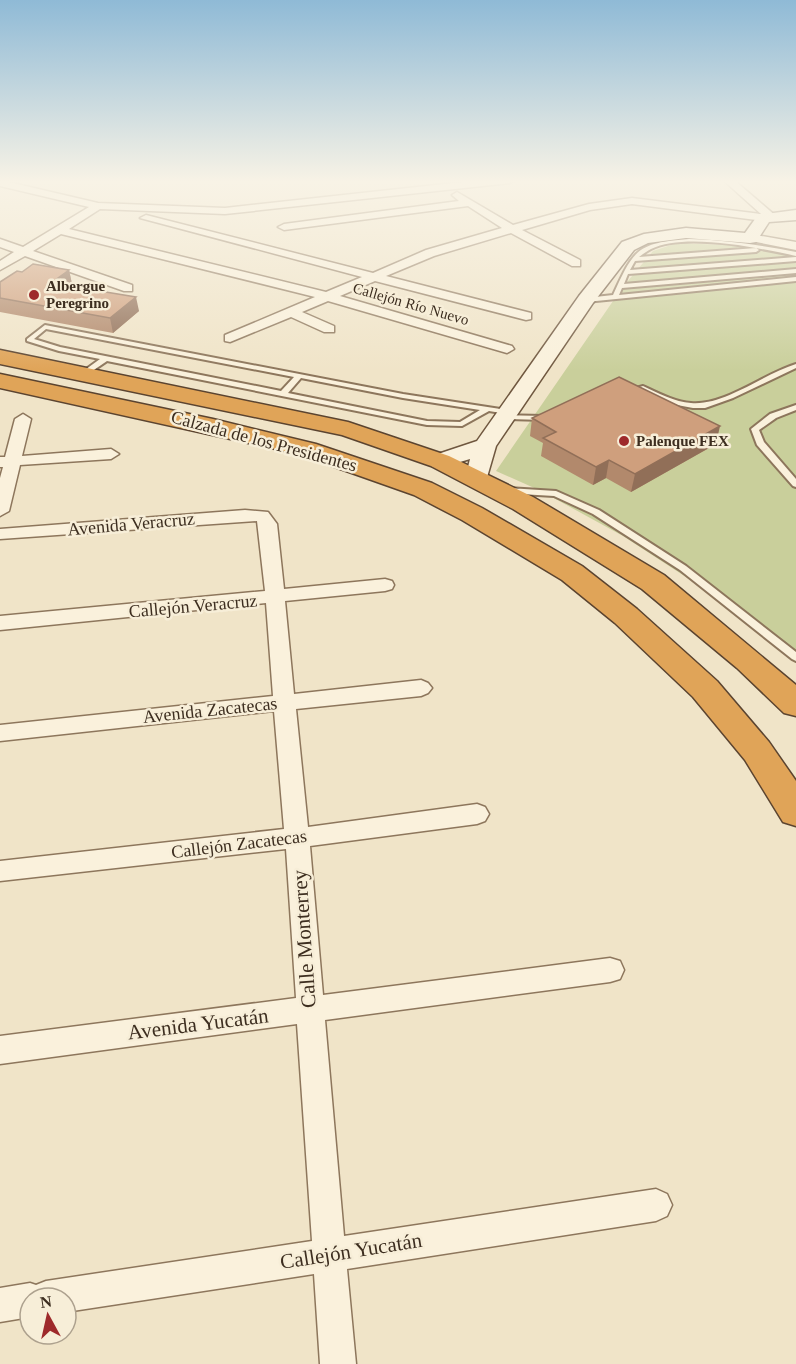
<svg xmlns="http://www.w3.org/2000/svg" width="796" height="1364" font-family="Georgia,serif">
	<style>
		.green { fill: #c9cf9b }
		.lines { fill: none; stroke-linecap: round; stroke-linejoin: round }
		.lane-casing { stroke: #8d765c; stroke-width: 4 }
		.street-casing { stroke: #8d765c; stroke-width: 3 }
		.secondary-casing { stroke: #6f573f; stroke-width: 3 }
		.highway-casing { stroke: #5b4430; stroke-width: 3 }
		.lane { fill: #faf1dc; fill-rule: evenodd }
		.street { fill: #faf1dc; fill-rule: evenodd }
		.secondary { fill: #faf1dc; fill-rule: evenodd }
		.highway { fill: #e0a458; fill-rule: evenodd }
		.wall { fill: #b2896c }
		.shaded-wall { fill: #916f58 }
		.building { fill: #cf9f7d; stroke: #916f58; stroke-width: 1.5 }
		.poi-dot { fill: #9e2a2b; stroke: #f7eed8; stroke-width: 2 }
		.labels { text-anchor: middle; stroke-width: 5; stroke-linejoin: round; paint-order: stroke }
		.far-poi-label { font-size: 15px; font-weight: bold; fill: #3d2e20; stroke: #f7eed8; text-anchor: start }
		.far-street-label { font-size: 15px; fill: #3d2e20; stroke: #f7eed8 }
		.street-label { font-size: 18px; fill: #3d2e20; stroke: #f7eed8 }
		.near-street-label { font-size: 21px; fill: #3d2e20; stroke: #f7eed8 }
	</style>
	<rect width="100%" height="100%" fill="#f0e4c8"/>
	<path class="green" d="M 677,243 L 750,246 L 796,256 L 796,663 L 755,622 L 623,536 L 541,491 L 496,471 L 622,288 L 653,251 Z"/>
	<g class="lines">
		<g class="lane-casing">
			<g id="lane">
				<path d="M 689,239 C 726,240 761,245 796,252 L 796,256 C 759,248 685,232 651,249 C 647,251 643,254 639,257 L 756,248 L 759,250 L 756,252 L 635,261 L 630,270 L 796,257 L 796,261 L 628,274 L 624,284 L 796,269 L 796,273 L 622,288 L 619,295 L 796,277 L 796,281 L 586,302 L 583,300 L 586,298 L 613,295 C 634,249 637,243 689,239 Z"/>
				<path d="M 45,325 L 403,394 L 507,410 L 511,412 L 507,414 L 489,411 L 462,426 L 427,425 L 107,361 L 85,376 L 81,374 L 82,372 L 100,359 L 59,351 L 27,341 L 27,339 ZM 46,329 L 294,377 L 281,391 L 60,347 L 34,339 ZM 301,378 L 403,398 L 480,410 L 460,422 L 427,421 L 288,393 Z"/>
				<path d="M 796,364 L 796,368 L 733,398 L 705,408 L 693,408 L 677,405 L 636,388 L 643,386 C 658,393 675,402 691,403 C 725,406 763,374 796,364 Z"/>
				<path d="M 796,405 L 796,410 L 776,418 L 759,430 L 764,442 L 796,479 L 796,487 L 793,486 L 757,445 L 751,429 L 770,414 Z"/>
				<path d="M 502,415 L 544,416 L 548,418 L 544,420 L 505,419 L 502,419 Z"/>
				<path d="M 506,488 L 556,491 L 599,510 L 686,566 L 796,652 L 796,661 L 792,659 L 680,570 L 593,514 L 554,496 L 503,493 L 502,491 Z"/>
			</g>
		</g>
		<g class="street-casing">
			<g id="street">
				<path d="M 0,180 L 98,203 L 225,208 L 481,180 L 515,180 L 510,183 L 225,214 L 100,209 L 69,229 L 326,292 L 362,277 L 140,218 L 146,215 L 373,273 L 426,250 L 502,228 L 468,206 L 284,230 L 278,227 L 284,224 L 459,201 L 452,195 L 457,192 L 513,225 L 589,204 L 632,198 L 761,214 L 723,180 L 734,180 L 777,217 L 764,221 L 632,204 L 590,210 L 522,230 L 580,260 L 580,266 L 572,266 L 511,233 L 434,256 L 386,276 L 531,313 L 531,319 L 526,320 L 375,281 L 340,296 L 512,346 L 514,349 L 507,353 L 328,301 L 302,312 L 334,326 L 334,332 L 324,332 L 291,317 L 230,342 L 225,341 L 225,335 L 315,297 L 61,234 L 33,251 L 132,285 L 132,291 L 124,291 L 25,256 L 0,270 L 0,261 L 14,252 L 0,247 L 0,239 L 23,247 L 89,207 L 0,186 Z"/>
				<path d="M 750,234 L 796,242 L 796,250 L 746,240 L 744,238 Z"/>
				<path d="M 23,414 L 31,419 L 22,456 L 111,449 L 119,454 L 111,459 L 20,465 L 9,511 L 0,516 L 0,478 L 3,467 L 0,467 L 0,457 L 5,457 L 15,419 Z"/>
				<path d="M 245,510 L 268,512 L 277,524 L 284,589 L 385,579 L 392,581 L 394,585 L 392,589 L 385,591 L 285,601 L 294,694 L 421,680 L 428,683 L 432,688 L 428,693 L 421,696 L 296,709 L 308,827 L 477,804 L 485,807 L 489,814 L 485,821 L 477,824 L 310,846 L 323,995 L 610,958 L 620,961 L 624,970 L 620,979 L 610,982 L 325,1020 L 344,1236 L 656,1189 L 667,1194 L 672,1205 L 667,1216 L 656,1221 L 347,1269 L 356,1364 L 320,1364 L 314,1274 L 66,1312 L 66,1298 L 30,1298 L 30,1317 L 0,1322 L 0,1288 L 30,1283 L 36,1285 L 46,1281 L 312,1241 L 297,1024 L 0,1064 L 0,1036 L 296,998 L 286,849 L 0,881 L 0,861 L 284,829 L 274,711 L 0,741 L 0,725 L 273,696 L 266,603 L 0,630 L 0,616 L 265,591 L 257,521 L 0,539 L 0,529 Z"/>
			</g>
		</g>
		<g class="secondary-casing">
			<path id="secondary" d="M 796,210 L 796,220 L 769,222 L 756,242 L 750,243 L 686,238 L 648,243 L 634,250 L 593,303 L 496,446 L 485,484 L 477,486 L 469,484 L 465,479 L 470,459 L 440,468 L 432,466 L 428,461 L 432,456 L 477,441 L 579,296 L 622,242 L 644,234 L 686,228 L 745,233 L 758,215 Z"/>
		</g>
		<g class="highway-casing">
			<g id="highway">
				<path d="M 0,350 L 348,422 L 449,456 L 533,497 L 664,575 L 796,685 L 796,716 L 784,713 L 737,668 L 642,589 L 513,509 L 431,466 L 342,435 L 0,364 Z"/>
				<path d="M 0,374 L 213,419 L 316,444 L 432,483 L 482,508 L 582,566 L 637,609 L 717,681 L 769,742 L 796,781 L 796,826 L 783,822 L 745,760 L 693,697 L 615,623 L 562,580 L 462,520 L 414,495 L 298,454 L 0,388 Z"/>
			</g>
		</g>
		<use href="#lane" class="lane"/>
		<use href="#street" class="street"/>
		<use href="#secondary" class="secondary"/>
		<use href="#highway" class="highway"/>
	</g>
	<g class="wall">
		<path d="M 69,270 L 72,284 L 70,286 L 139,311 L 113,333 L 0,312 L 0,282 L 22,272 Z"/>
		<path d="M 532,418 L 716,444 L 631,492 L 606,478 L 593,485 L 541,456 L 543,443 L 530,436 Z"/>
	</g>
	<g class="shaded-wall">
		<path d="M 69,270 L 72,284 L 55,297 L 51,283 Z"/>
		<path d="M 136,297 L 139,311 L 113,333 L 110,318 Z"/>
		<path d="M 720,426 L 716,444 L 631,492 L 635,474 Z"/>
		<path d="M 609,460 L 606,478 L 593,485 L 596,467 Z"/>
	</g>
	<g class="building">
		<path d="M 33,264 L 69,270 L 51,283 L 136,297 L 110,318 L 0,298 L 0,282 L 17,271 L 22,272 Z"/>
		<path d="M 619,377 L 720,426 L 635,474 L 609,460 L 596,467 L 543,438 L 556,432 L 532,418 Z"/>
	</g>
	<linearGradient id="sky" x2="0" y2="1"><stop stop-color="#8fbad6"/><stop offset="0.49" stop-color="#f8f3e6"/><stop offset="1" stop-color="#f8f3e6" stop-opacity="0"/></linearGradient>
	<rect width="796" height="371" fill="url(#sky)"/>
	<g class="poi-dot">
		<circle cx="34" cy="295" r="6"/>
		<circle cx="624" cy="441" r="6"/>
	</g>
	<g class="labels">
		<g class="far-poi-label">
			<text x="46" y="291">Albergue<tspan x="46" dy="17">Peregrino</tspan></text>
			<text x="636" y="446">Palenque FEX</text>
		</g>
		<g class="far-street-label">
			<text transform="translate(411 304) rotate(16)" y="5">Callejón Río Nuevo</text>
		</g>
		<g class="street-label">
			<text transform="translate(264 441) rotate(15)" y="6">Calzada de los Presidentes</text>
			<text transform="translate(131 524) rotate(-5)" y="6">Avenida Veracruz</text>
			<text transform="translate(193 606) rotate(-5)" y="6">Callejón Veracruz</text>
			<text transform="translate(210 710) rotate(-6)" y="6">Avenida Zacatecas</text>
			<text transform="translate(239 844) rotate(-7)" y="6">Callejón Zacatecas</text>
		</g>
		<g class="near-street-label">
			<text transform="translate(304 939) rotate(-94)" y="7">Calle Monterrey</text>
			<text transform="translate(198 1024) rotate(-7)" y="7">Avenida Yucatán</text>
			<text transform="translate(351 1251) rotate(-9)" y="7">Callejón Yucatán</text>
		</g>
	</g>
	<g transform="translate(48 1316) rotate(352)"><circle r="28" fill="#f7eed8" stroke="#ada18e" stroke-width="1.5"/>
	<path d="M0-4.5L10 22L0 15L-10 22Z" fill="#9e2a2b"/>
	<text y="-9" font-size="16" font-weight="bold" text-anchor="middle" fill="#3d2e20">N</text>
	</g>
</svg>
